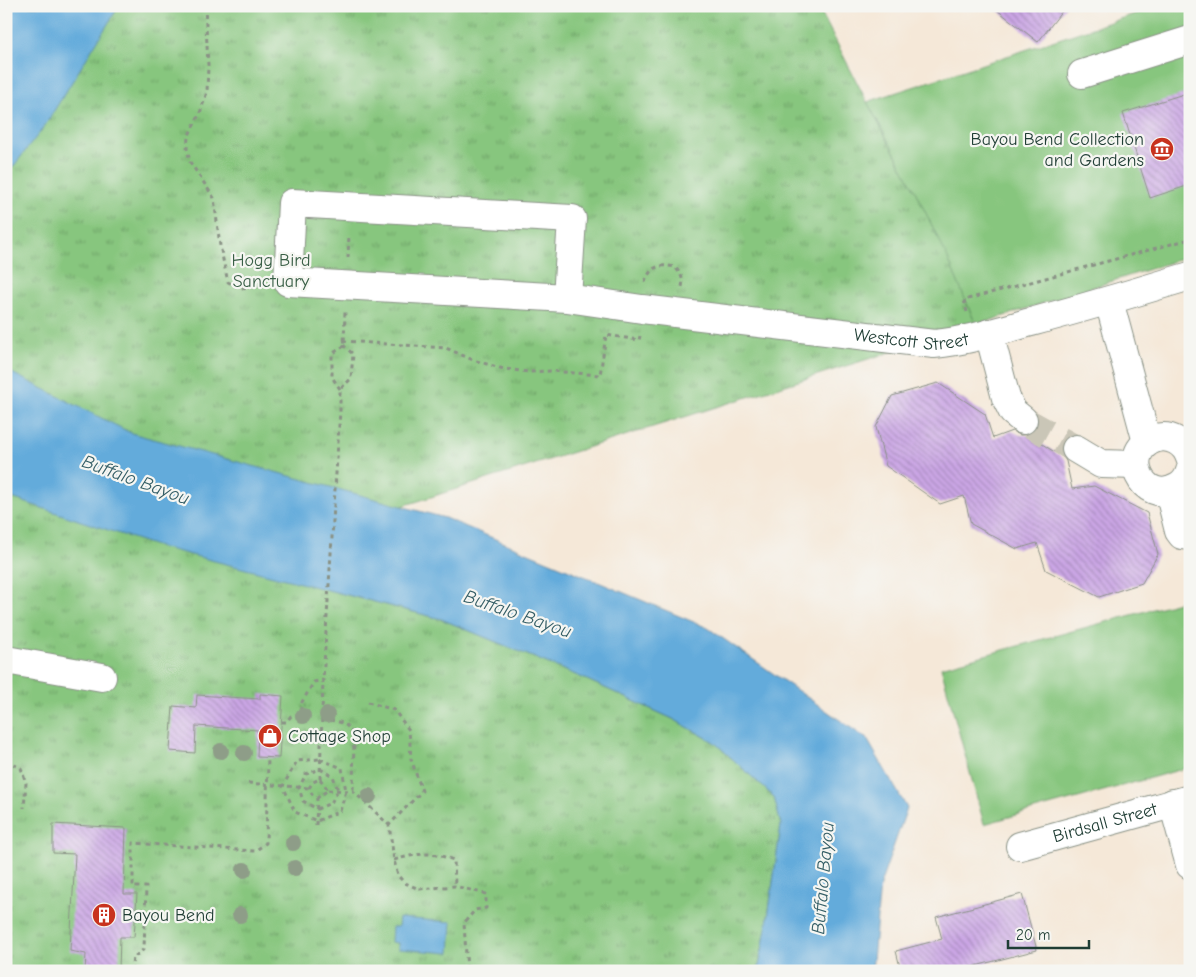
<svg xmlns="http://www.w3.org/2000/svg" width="1196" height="977" font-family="'Comic Neue',sans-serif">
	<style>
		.green { fill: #87c67e; stroke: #538259 }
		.park { fill: url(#park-tufts); stroke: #538259 }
		.water { fill: #64abdb; stroke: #427488 }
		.building { fill: url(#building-back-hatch) }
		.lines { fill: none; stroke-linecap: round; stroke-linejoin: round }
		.minor-tunnel { stroke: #cac6b7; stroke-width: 28; stroke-dasharray: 28 14; stroke-linecap: butt }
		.minor-casing { stroke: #8a9286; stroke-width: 30 }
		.path { stroke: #8a9286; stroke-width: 3; stroke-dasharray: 4 4; stroke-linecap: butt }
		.minor { stroke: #fff; stroke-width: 28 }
		.tree { fill: #8e9d88 }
		.labels { text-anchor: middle; stroke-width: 4.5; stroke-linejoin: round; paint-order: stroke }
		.poi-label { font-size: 18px; fill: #1f3d34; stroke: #f6f6f2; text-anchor: start }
		.park-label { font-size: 18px; fill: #395f46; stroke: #f6f6f2 }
		.street-label { font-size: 18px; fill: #1f3d34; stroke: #f6f6f2 }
		.water-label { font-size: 19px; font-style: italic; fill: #345e66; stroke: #f6f6f2 }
	</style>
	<defs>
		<pattern id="park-tufts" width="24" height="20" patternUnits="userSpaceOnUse" patternTransform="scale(1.25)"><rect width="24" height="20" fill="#87c67e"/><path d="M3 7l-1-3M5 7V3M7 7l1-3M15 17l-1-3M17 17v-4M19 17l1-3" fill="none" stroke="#6ea268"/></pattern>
		<pattern id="building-back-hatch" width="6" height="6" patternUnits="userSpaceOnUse" patternTransform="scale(1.25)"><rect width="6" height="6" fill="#cba6e5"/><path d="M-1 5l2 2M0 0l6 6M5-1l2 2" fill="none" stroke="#a488ba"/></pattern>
	</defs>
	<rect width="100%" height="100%" fill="#f6f6f2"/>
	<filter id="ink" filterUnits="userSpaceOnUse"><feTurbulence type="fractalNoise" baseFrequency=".02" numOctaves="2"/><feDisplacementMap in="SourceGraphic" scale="10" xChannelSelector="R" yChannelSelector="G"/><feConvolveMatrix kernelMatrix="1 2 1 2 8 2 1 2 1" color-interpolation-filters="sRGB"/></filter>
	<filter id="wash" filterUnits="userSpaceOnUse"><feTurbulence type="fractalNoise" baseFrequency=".0096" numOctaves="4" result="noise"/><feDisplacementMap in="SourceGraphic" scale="20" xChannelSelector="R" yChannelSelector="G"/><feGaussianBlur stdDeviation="1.12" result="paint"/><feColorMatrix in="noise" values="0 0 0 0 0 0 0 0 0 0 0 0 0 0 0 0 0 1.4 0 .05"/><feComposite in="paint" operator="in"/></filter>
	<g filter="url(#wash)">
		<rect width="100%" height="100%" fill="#f5e8d8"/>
		<g class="green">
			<path d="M 1159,6 L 1190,6 L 1190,256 L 976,325 C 943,249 908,174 867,102 Z"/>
			<path d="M 1190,599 L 1190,767 L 984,824 L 941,667 Z"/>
		</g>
		<path class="park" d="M 6,6 L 818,6 L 867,102 L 914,189 L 946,254 L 976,325 L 393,509 L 327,588 L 332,591 L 441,619 L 583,678 L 673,719 L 714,742 L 774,797 L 781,825 L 767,924 L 758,971 L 6,971 Z"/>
		<g class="water">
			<path d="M 6,6 L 119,6 L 44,127 L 6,176 Z"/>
			<path d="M 6,370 L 131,433 L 445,518 L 708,628 L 867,739 L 907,808 L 880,885 L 872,971 L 758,971 L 767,924 L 781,825 L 774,797 L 714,742 L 673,719 L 583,678 L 441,619 L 156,546 L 6,496 Z"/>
			<path d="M 399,918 L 452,922 L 450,953 L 398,949 L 398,943 L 391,942 L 392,927 L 398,927 Z"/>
		</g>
		<g id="blocks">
			<g class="building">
				<path d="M 992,6 L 1066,6 L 1038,42 Z"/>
				<path d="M 1190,92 L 1190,185 L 1150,198 L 1123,113 Z"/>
				<path d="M 938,383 L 985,414 L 993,438 L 1012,431 L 1020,435 L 1028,435 L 1064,458 L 1066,461 L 1072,489 L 1094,486 L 1147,513 L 1158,554 L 1142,583 L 1099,597 L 1046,570 L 1037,543 L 1017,549 L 971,524 L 964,496 L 940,504 L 886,466 L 876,427 L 892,396 Z"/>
				<path d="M 260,694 L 283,696 L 279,758 L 257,757 L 258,730 L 196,726 L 195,753 L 170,751 L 173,706 L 196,708 L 197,695 L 260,699 Z"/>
				<path d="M 53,824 L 126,828 L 124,894 L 137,894 L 134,937 L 120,937 L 119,971 L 85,971 L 86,954 L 70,951 L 75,854 L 53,853 Z"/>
				<path d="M 1022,894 L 1037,950 L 956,971 L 901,971 L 896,951 L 942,939 L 936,917 Z"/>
			</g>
		</g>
	</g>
	<g filter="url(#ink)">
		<use href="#blocks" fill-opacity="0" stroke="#8a9286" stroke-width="1"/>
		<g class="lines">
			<path class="minor-tunnel" d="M 1023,420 L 1076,449"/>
			<g class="minor-casing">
				<g id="minor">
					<path d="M 1082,74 L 1190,40"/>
					<path id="s1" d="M 567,298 L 572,219 L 292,203 L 288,282 L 567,298 L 642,309 L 934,344 C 967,341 999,331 1031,322 C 1084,308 1137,292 1190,276"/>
					<path d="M 1109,301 L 1147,442"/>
					<path d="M 989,333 L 1006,398 L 1013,412 L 1023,420"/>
					<path d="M 1076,449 L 1101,464 L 1136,465"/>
					<path d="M 1190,458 C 1186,443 1169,433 1154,439 C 1118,453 1143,506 1176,488 C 1183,485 1188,478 1190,471"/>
					<path d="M 1169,491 L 1179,531 L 1182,535 L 1190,536"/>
					<path d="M 6,660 L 102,677"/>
					<path d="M 1173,803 L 1190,865"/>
					<path id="s2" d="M 1020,846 L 1190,799"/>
				</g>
			</g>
			<g class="path">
				<path d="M 205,6 L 208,65 L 207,92 L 200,113 L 188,137 L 187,148 L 190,162 L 214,198 L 220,246 L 228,282 L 241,288 L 263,286"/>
				<path d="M 348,258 L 349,234"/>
				<path d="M 645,282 C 651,266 659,264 675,267 C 680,273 684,278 682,287"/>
				<path d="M 967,312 L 964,300 L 1190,239"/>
				<path d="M 343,341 L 446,348 L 473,360 L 504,369 L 529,372 L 550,371 L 600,375 L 606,335 L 639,340 L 640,336"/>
				<path d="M 340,389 L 332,377 L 332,354 L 344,346"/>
				<path d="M 368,702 L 394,710 L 409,730 L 411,759 L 422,791 L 389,825"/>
				<path d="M 322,719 C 338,722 348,720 354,738 L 353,791"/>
				<path d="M 282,722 L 286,722 L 291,716 L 300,714 L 302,702 L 314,682 L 323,680"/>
				<path d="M 320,759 L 342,768 L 346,791 L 340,811 L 317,821 L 295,812 L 283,786 L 297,761 Z"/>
				<path d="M 6,761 L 21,768 L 26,783 L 24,808"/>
				<path d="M 320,769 L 333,776 L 338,790 L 331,803 L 317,809 L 303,801 L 299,788 L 306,774 Z"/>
				<path d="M 320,779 L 323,680 L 340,410 L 340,389 L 351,379 L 353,354 L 344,346 L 345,311"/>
				<path d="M 320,779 L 328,790 L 317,798 L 312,794 L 309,788 L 313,782 Z"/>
				<path d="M 248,783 L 309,788"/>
				<path d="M 328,790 L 353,791 L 389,825 L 394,860 L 398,876 L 405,883 L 419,889 L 455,886 L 486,894 L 486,908 L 475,910 L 464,923 L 467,971"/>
				<path d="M 316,825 L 317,798"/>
				<path d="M 394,860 C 420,853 428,851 454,860 L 455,886"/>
				<path d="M 131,971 L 133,958 L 144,949 L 146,887 L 133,887 L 133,843 L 255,851 L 266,843 L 268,757"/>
			</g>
			<use href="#minor" class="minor"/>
		</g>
		<g class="tree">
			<circle cx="327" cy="715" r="8"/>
			<circle cx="303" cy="716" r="8"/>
			<circle cx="221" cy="751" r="8"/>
			<circle cx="244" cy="753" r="8"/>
			<circle cx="369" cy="796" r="8"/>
			<circle cx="293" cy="843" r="8"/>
			<circle cx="295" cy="868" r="8"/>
			<circle cx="244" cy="870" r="8"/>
			<circle cx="240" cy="915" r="8"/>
		</g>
	</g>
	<defs>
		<g id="museum-disc" transform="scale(1.25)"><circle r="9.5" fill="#c8321e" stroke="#f6f6f2"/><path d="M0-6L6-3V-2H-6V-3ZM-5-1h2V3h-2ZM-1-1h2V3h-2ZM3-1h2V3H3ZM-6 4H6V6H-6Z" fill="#fff"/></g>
		<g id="shop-disc" transform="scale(1.25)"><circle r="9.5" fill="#c8321e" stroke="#f6f6f2"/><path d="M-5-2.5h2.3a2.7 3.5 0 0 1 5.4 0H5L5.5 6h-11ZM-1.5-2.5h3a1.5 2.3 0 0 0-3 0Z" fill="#fff"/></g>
		<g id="building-disc" transform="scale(1.25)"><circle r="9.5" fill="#c8321e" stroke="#f6f6f2"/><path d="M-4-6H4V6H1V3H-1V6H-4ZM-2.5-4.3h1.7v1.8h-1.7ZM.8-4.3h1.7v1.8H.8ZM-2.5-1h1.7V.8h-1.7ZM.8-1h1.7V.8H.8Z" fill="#fff"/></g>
	</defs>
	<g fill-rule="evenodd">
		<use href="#museum-disc" x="1162" y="149"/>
		<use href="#shop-disc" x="270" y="736"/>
		<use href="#building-disc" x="104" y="915"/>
	</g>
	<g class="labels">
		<g class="poi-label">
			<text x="1144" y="145" text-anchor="end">Bayou Bend Collection<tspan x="1144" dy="21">and Gardens</tspan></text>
			<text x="288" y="742">Cottage Shop</text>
			<text x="122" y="921">Bayou Bend</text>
		</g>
		<g class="park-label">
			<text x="271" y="266">Hogg Bird<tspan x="271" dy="21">Sanctuary</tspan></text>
		</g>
		<g class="street-label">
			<text dy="6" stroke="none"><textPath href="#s1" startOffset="1065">Westcott Street</textPath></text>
			<text dy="6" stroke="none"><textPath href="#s2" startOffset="88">Birdsall Street</textPath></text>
		</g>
		<g class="water-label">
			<text transform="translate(136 479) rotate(20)" y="7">Buffalo Bayou</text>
			<text transform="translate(518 613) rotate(19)" y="7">Buffalo Bayou</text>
			<text transform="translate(822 878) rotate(-85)" y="7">Buffalo Bayou</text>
		</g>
	</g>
	<rect width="1196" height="977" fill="none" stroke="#f6f6f2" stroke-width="25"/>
	<path d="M1008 940v8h81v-8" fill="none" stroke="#1f3d34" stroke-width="2.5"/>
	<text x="1016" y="940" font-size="15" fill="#1f3d34" stroke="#f6f6f2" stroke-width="4" paint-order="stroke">20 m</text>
</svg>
